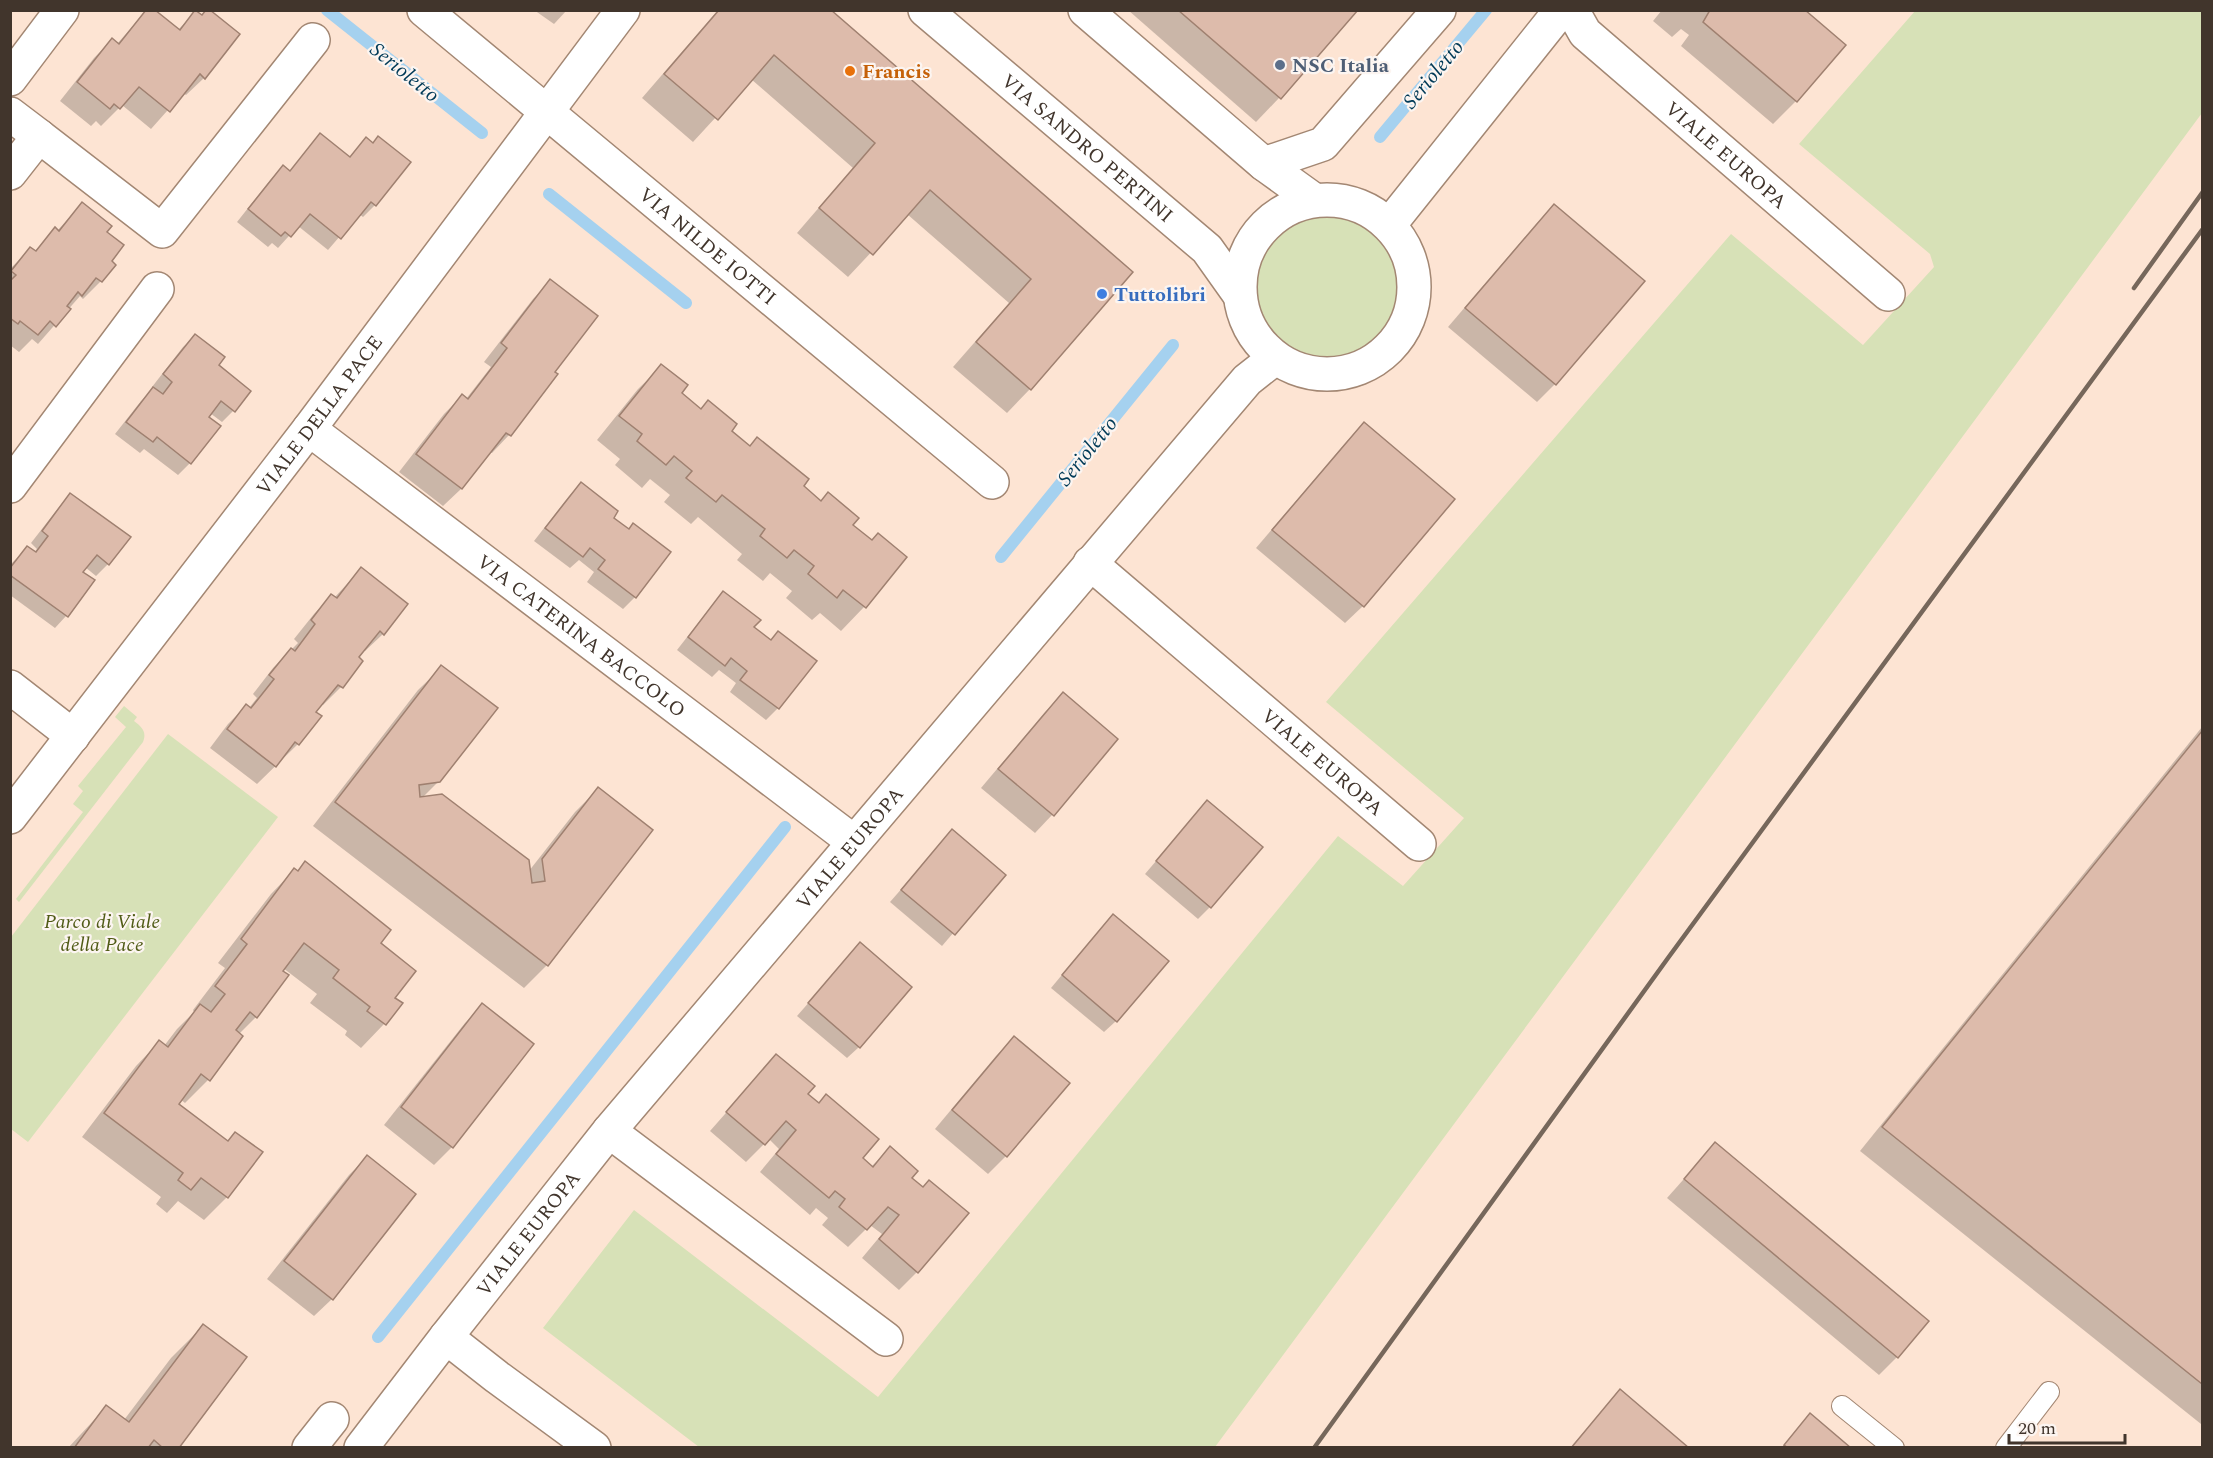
<svg xmlns="http://www.w3.org/2000/svg" width="2213" height="1458" font-family="Spectral,serif">
	<style>
		.green { fill: #d7e1b7 }
		.shadow { fill: #0003 }
		.lines { fill: none; stroke-linecap: round; stroke-linejoin: round }
		.stream { stroke: #a5d1ef; stroke-width: 12 }
		.building { fill: #ddbbab; stroke: #9f8070; stroke-width: 1.5 }
		.lane-casing { stroke: #a38773; stroke-width: 22 }
		.street-casing { stroke: #a38773; stroke-width: 36 }
		.lane { stroke: #fff; stroke-width: 20 }
		.street { stroke: #fff; stroke-width: 33 }
		.rail { stroke: #76675b; stroke-width: 4.5 }
		.service-dot { fill: #5c6f8a; stroke: #fcf5f1; stroke-width: 2 }
		.food-dot { fill: #e8710a; stroke: #fcf5f1; stroke-width: 2 }
		.shop-dot { fill: #3f7fe0; stroke: #fcf5f1; stroke-width: 2 }
		.labels { text-anchor: middle; stroke-width: 4.5; stroke-linejoin: round; paint-order: stroke }
		.service-label { font-size: 20px; font-weight: bold; fill: #4e5e75; stroke: #fcf5f1; text-anchor: start }
		.food-label { font-size: 20px; font-weight: bold; fill: #c56008; stroke: #fcf5f1; text-anchor: start }
		.street-label { font-size: 20px; fill: #41352c; stroke: #fcf5f1 }
		.shop-label { font-size: 20px; font-weight: bold; fill: #366cbe; stroke: #fcf5f1; text-anchor: start }
		.park-label { font-size: 20px; font-style: italic; fill: #505b16; stroke: #fcf5f1 }
		.water-label { font-size: 21px; font-style: italic; fill: #003a57; stroke: #fcf5f1 }
	</style>
	<rect width="100%" height="100%" fill="#fde4d3"/>
	<g class="green">
		<path d="M 1915,11 L 2202,11 L 2202,113 L 1215,1447 L 699,1447 L 543,1328 L 634,1210 L 878,1397 L 1338,836 L 1403,886 L 1464,818 L 1326,702 L 1731,234 L 1863,345 L 1934,267 L 1930,254 L 1799,144 Z"/>
		<circle cx="1326" cy="287" r="74"/>
		<path d="M 124,706 L 137,717 L 134,721 C 142,727 147,732 143,742 L 19,902 L 16,899 L 83,812 L 73,804 L 83,791 L 78,786 L 126,727 L 115,717 Z"/>
		<path d="M 168,734 L 278,817 L 28,1142 L 11,1129 L 11,937 Z"/>
	</g>
	<g class="shadow">
		<path d="M 147,10 L 178,30 L 195,12 L 204,78 L 186,95 L 183,93 L 151,129 L 122,105 L 101,126 L 96,121 L 91,126 L 60,101 L 94,58 L 112,40 L 117,44 Z"/>
		<path d="M 534,10 L 567,10 L 554,24 Z"/>
		<path d="M 718,10 L 829,10 L 1131,273 L 1030,389 L 1007,413 L 953,367 L 1009,303 L 907,214 L 848,277 L 797,233 L 853,168 L 751,79 L 693,142 L 642,98 Z"/>
		<path d="M 1128,10 L 1356,10 L 1279,98 L 1256,122 Z"/>
		<path d="M 1662,10 L 1802,10 L 1796,101 L 1773,124 L 1681,46 L 1689,35 L 1681,29 L 1672,37 L 1653,21 Z"/>
		<path d="M 321,135 L 349,158 L 366,139 L 372,144 L 409,162 L 375,205 L 363,217 L 359,214 L 328,250 L 298,226 L 278,248 L 272,243 L 268,247 L 237,222 L 271,179 L 283,167 L 289,172 Z"/>
		<path d="M 82,204 L 105,232 L 110,261 L 101,281 L 83,299 L 80,296 L 38,344 L 32,339 L 19,352 L 10,345 L 10,269 L 30,249 L 34,252 L 55,229 L 57,231 Z"/>
		<path d="M 1554,206 L 1643,281 L 1555,384 L 1537,402 L 1448,327 L 1536,224 Z"/>
		<path d="M 551,281 L 553,372 L 556,375 L 509,435 L 492,453 L 490,452 L 461,489 L 443,506 L 399,472 L 444,414 L 462,396 L 466,399 L 491,367 L 484,362 L 533,299 Z"/>
		<path d="M 195,336 L 217,365 L 233,411 L 222,422 L 210,413 L 190,463 L 178,475 L 144,449 L 140,453 L 115,434 L 141,401 L 154,388 L 152,387 L 183,347 Z"/>
		<path d="M 662,366 L 680,393 L 700,410 L 708,402 L 729,432 L 820,502 L 828,494 L 851,525 L 871,541 L 905,558 L 864,607 L 841,631 L 820,613 L 812,620 L 786,598 L 792,591 L 770,573 L 763,581 L 737,560 L 742,554 L 698,517 L 691,524 L 664,502 L 670,495 L 650,479 L 642,488 L 615,465 L 620,459 L 597,440 L 638,389 Z"/>
		<path d="M 1364,424 L 1363,606 L 1345,623 L 1256,548 L 1346,442 Z"/>
		<path d="M 581,484 L 611,519 L 635,597 L 623,609 L 587,582 L 594,572 L 579,560 L 570,568 L 534,541 L 569,496 Z"/>
		<path d="M 71,495 L 108,564 L 96,576 L 85,567 L 81,572 L 93,581 L 66,616 L 55,628 L 10,595 L 10,565 L 27,548 L 34,553 L 37,549 L 31,543 L 59,507 Z"/>
		<path d="M 361,569 L 406,604 L 383,634 L 365,651 L 363,650 L 357,658 L 361,661 L 341,687 L 323,705 L 321,703 L 314,712 L 320,716 L 298,744 L 257,784 L 210,748 L 228,724 L 246,706 L 249,708 L 257,698 L 253,694 L 273,668 L 298,643 L 294,639 L 314,614 L 331,596 L 334,598 Z"/>
		<path d="M 723,593 L 752,628 L 770,641 L 778,633 L 814,661 L 778,708 L 766,720 L 730,692 L 736,683 L 719,670 L 712,677 L 677,650 L 712,605 Z"/>
		<path d="M 442,667 L 439,781 L 422,798 L 529,871 L 575,812 L 598,789 L 547,965 L 524,988 L 313,826 L 418,690 Z"/>
		<path d="M 1063,694 L 1116,740 L 1052,815 L 1035,833 L 981,788 L 1045,712 Z"/>
		<path d="M 2202,727 L 2202,1422 L 2201,1424 L 1860,1151 Z"/>
		<path d="M 1196,814 L 1210,907 L 1198,919 L 1145,874 Z"/>
		<path d="M 952,831 L 1003,875 L 942,946 L 890,902 Z"/>
		<path d="M 305,863 L 379,943 L 393,998 L 401,1004 L 384,1024 L 361,1048 L 345,1035 L 347,1031 L 310,1003 L 317,994 L 283,968 L 256,1017 L 239,1034 L 208,1080 L 185,1103 L 180,1099 L 176,1105 L 227,1142 L 227,1197 L 204,1220 L 178,1201 L 167,1213 L 156,1204 L 161,1197 L 82,1137 L 136,1066 L 159,1042 L 164,1046 L 177,1029 L 194,1012 L 193,1010 L 225,968 L 218,963 L 271,894 L 294,870 L 296,872 Z"/>
		<path d="M 1101,928 L 1116,1021 L 1104,1032 L 1051,988 Z"/>
		<path d="M 860,944 L 859,1047 L 847,1058 L 797,1016 Z"/>
		<path d="M 483,1005 L 452,1147 L 434,1165 L 384,1125 L 465,1023 Z"/>
		<path d="M 1014,1038 L 1006,1156 L 988,1174 L 935,1129 L 996,1056 Z"/>
		<path d="M 776,1056 L 861,1159 L 871,1167 L 890,1148 L 910,1178 L 917,1272 L 899,1290 L 862,1258 L 882,1234 L 870,1225 L 848,1247 L 822,1225 L 828,1218 L 816,1208 L 810,1215 L 760,1172 L 779,1149 L 769,1139 L 746,1162 L 710,1131 Z"/>
		<path d="M 1715,1144 L 1897,1357 L 1879,1375 L 1667,1198 Z"/>
		<path d="M 367,1157 L 332,1299 L 314,1316 L 267,1279 L 349,1175 Z"/>
		<path d="M 203,1326 L 177,1448 L 68,1448 L 106,1407 L 124,1420 L 171,1358 Z"/>
		<path d="M 1620,1391 L 1687,1448 L 1570,1448 Z"/>
		<path d="M 1810,1415 L 1849,1448 L 1781,1448 Z"/>
	</g>
	<g class="lines">
		<g class="stream">
			<path d="M 327,10 L 482,133"/>
			<path d="M 1380,137 L 1486,10"/>
			<path d="M 549,194 L 686,303"/>
			<path d="M 1001,557 L 1173,345"/>
			<path d="M 378,1337 L 785,827"/>
		</g>
	</g>
	<g class="building">
		<path d="M 146,10 L 155,10 L 180,30 L 195,10 L 202,15 L 206,10 L 210,10 L 240,34 L 205,79 L 200,74 L 170,112 L 139,87 L 120,109 L 114,104 L 110,109 L 77,82 L 112,38 L 119,44 Z"/>
		<path d="M 719,10 L 831,10 L 1133,272 L 1031,390 L 976,342 L 1031,279 L 930,190 L 873,255 L 819,208 L 875,143 L 774,55 L 718,120 L 664,74 Z"/>
		<path d="M 1178,10 L 1358,10 L 1281,99 Z"/>
		<path d="M 1710,10 L 1805,10 L 1846,45 L 1797,102 L 1703,22 Z"/>
		<path d="M 320,133 L 350,157 L 366,137 L 373,143 L 378,136 L 411,162 L 376,206 L 371,202 L 341,239 L 310,214 L 291,237 L 285,232 L 281,236 L 248,209 L 283,165 L 290,171 Z"/>
		<path d="M 82,202 L 112,226 L 107,232 L 124,245 L 112,261 L 116,265 L 102,282 L 96,278 L 82,296 L 78,292 L 67,306 L 71,309 L 56,327 L 50,321 L 38,335 L 20,321 L 18,324 L 10,318 L 10,281 L 16,275 L 11,271 L 30,247 L 36,251 L 55,227 L 59,231 Z"/>
		<path d="M 1554,204 L 1645,281 L 1556,385 L 1465,308 Z"/>
		<path d="M 550,279 L 598,316 L 555,372 L 558,374 L 511,436 L 506,433 L 462,489 L 416,454 L 462,394 L 468,399 L 507,348 L 501,343 Z"/>
		<path d="M 195,334 L 225,357 L 219,365 L 251,391 L 235,412 L 221,401 L 209,417 L 221,426 L 191,464 L 157,437 L 153,442 L 126,422 L 153,387 L 163,394 L 172,382 L 163,374 Z"/>
		<path d="M 661,364 L 688,385 L 682,393 L 701,409 L 708,400 L 737,424 L 732,431 L 750,446 L 757,437 L 809,479 L 804,486 L 821,501 L 828,492 L 859,518 L 853,525 L 872,540 L 878,533 L 907,557 L 866,608 L 843,590 L 837,598 L 808,574 L 814,566 L 794,550 L 787,558 L 760,536 L 765,529 L 722,495 L 716,502 L 686,478 L 692,471 L 674,456 L 666,465 L 637,441 L 642,434 L 619,416 Z"/>
		<path d="M 1364,422 L 1455,499 L 1364,607 L 1272,530 Z"/>
		<path d="M 581,482 L 618,511 L 614,518 L 629,529 L 633,523 L 671,552 L 636,598 L 598,569 L 605,560 L 590,548 L 583,557 L 545,528 Z"/>
		<path d="M 70,493 L 131,537 L 109,565 L 97,555 L 83,572 L 95,580 L 68,617 L 10,575 L 10,568 L 27,546 L 36,552 L 48,536 L 42,531 Z"/>
		<path d="M 361,567 L 408,604 L 384,635 L 380,631 L 359,657 L 363,661 L 343,688 L 338,685 L 316,712 L 322,716 L 299,745 L 295,742 L 276,767 L 227,729 L 246,704 L 251,708 L 274,679 L 269,675 L 291,648 L 295,651 L 315,624 L 311,620 L 331,594 L 337,598 Z"/>
		<path d="M 723,591 L 761,620 L 754,627 L 771,640 L 778,631 L 817,661 L 779,709 L 740,680 L 747,671 L 731,658 L 725,666 L 688,637 Z"/>
		<path d="M 441,665 L 498,708 L 440,782 L 419,785 L 420,797 L 442,794 L 529,860 L 532,883 L 545,881 L 542,859 L 598,787 L 653,830 L 548,966 L 335,802 Z"/>
		<path d="M 1063,692 L 1118,739 L 1054,816 L 998,769 Z"/>
		<path d="M 2202,731 L 2202,1384 L 1882,1127 Z"/>
		<path d="M 1207,800 L 1263,847 L 1211,908 L 1156,861 Z"/>
		<path d="M 952,829 L 1006,875 L 955,935 L 901,890 Z"/>
		<path d="M 305,861 L 391,930 L 381,943 L 416,971 L 395,998 L 403,1003 L 386,1025 L 367,1011 L 370,1007 L 333,978 L 339,970 L 304,943 L 283,971 L 289,975 L 257,1018 L 250,1012 L 236,1030 L 243,1036 L 210,1081 L 201,1074 L 179,1104 L 228,1141 L 235,1132 L 263,1152 L 228,1198 L 201,1178 L 191,1190 L 178,1180 L 183,1173 L 104,1113 L 159,1040 L 168,1047 L 200,1004 L 211,1012 L 225,994 L 215,986 L 247,944 L 241,939 L 294,868 L 298,871 Z"/>
		<path d="M 1113,914 L 1169,961 L 1117,1022 L 1062,975 Z"/>
		<path d="M 860,942 L 912,987 L 860,1048 L 808,1003 Z"/>
		<path d="M 482,1003 L 534,1044 L 453,1148 L 401,1107 Z"/>
		<path d="M 1014,1036 L 1070,1083 L 1007,1157 L 952,1110 Z"/>
		<path d="M 776,1054 L 815,1086 L 808,1094 L 819,1103 L 826,1094 L 879,1139 L 863,1158 L 873,1167 L 890,1146 L 918,1171 L 912,1178 L 923,1187 L 929,1180 L 969,1213 L 918,1273 L 879,1239 L 899,1215 L 888,1207 L 867,1230 L 839,1207 L 845,1199 L 835,1191 L 829,1198 L 776,1154 L 796,1130 L 786,1121 L 765,1145 L 726,1112 Z"/>
		<path d="M 1715,1142 L 1929,1321 L 1898,1358 L 1684,1179 Z"/>
		<path d="M 367,1155 L 416,1194 L 333,1300 L 284,1261 Z"/>
		<path d="M 203,1324 L 247,1357 L 179,1448 L 163,1448 L 154,1440 L 148,1448 L 74,1448 L 106,1405 L 129,1422 Z"/>
		<path d="M 1620,1389 L 1689,1448 L 1571,1448 Z"/>
		<path d="M 1810,1413 L 1851,1448 L 1788,1448 L 1784,1445 Z"/>
	</g>
	<g class="lines">
		<g class="lane-casing">
			<g id="lane">
				<path d="M 1842,1406 L 1894,1448"/>
				<path d="M 2006,1448 L 2049,1392"/>
			</g>
		</g>
		<g class="street-casing">
			<g id="street">
				<path id="s1" d="M 424,10 L 992,482"/>
				<path id="s2" d="M 925,10 L 1207,249 L 1239,294"/>
				<path d="M 1085,10 L 1264,164 L 1314,200"/>
				<path id="s3" d="M 1572,10 L 1585,33 L 1888,294"/>
				<path d="M 10,79 L 62,10"/>
				<path d="M 10,114 L 39,136"/>
				<path d="M 1264,164 L 1323,144 L 1439,10"/>
				<path d="M 10,173 L 39,136 L 162,231 L 313,40"/>
				<circle cx="1327" cy="287" r="87"/>
				<path d="M 1390,224 L 1561,10"/>
				<path id="s4" d="M 309,429 L 854,842"/>
				<path d="M 10,486 L 157,289"/>
				<path id="s5" d="M 1090,563 L 1419,844"/>
				<path d="M 10,687 L 73,736"/>
				<path id="s6" d="M 10,817 L 309,429 L 623,10"/>
				<path d="M 609,1131 L 886,1339"/>
				<path d="M 446,1337 L 497,1377 L 594,1448"/>
				<path d="M 309,1448 L 332,1419"/>
				<path id="s7" d="M 361,1448 L 446,1337 L 609,1131 L 1247,380 L 1275,358"/>
			</g>
		</g>
		<use href="#lane" class="lane"/>
		<use href="#street" class="street"/>
		<g class="rail">
			<path d="M 2134,288 L 2202,193"/>
			<path d="M 1314,1448 L 1668,958 L 2202,230"/>
		</g>
	</g>
	<circle class="service-dot" cx="1280" cy="65" r="6"/>
	<circle class="food-dot" cx="850" cy="71" r="6"/>
	<circle class="shop-dot" cx="1102" cy="294" r="6"/>
	<g class="labels">
		<g class="service-label">
			<text x="1292" y="72">NSC Italia</text>
		</g>
		<g class="food-label">
			<text x="862" y="78">Francis</text>
		</g>
		<g class="street-label">
			<text dy="7" stroke="none"><textPath href="#s2" startOffset="213">VIA SANDRO PERTINI</textPath></text>
			<text dy="7" stroke="none"><textPath href="#s3" startOffset="213">VIALE EUROPA</textPath></text>
			<text dy="7" stroke="none"><textPath href="#s1" startOffset="369">VIA NILDE IOTTI</textPath></text>
			<text dy="7" stroke="none"><textPath href="#s6" startOffset="507">VIALE DELLA PACE</textPath></text>
			<text dy="7" stroke="none"><textPath href="#s4" startOffset="342">VIA CATERINA BACCOLO</textPath></text>
			<text dy="7" stroke="none"><textPath href="#s5" startOffset="306">VIALE EUROPA</textPath></text>
			<text dy="7" stroke="none"><textPath href="#s7" startOffset="774">VIALE EUROPA</textPath></text>
			<text dy="7" stroke="none"><textPath href="#s7" startOffset="272">VIALE EUROPA</textPath></text>
		</g>
		<g class="shop-label">
			<text x="1114" y="301">Tuttolibri</text>
		</g>
		<g class="park-label">
			<text x="102" y="928">Parco di Viale<tspan x="102" dy="23">della Pace</tspan></text>
		</g>
		<g class="water-label">
			<text transform="translate(405 72) rotate(39)" y="7">Serioletto</text>
			<text transform="translate(1433 74) rotate(-50)" y="7">Serioletto</text>
			<text transform="translate(1087 451) rotate(-51)" y="7">Serioletto</text>
		</g>
	</g>
	<rect width="2213" height="1458" fill="none" stroke="#41352c" stroke-width="24"/>
	<path d="M2009 1434v9h116v-9" fill="none" stroke="#41352c" stroke-width="3"/>
	<text x="2018" y="1434" font-size="18" fill="#41352c" stroke="#fcf5f1" stroke-width="4.5" paint-order="stroke">20 m</text>
</svg>
